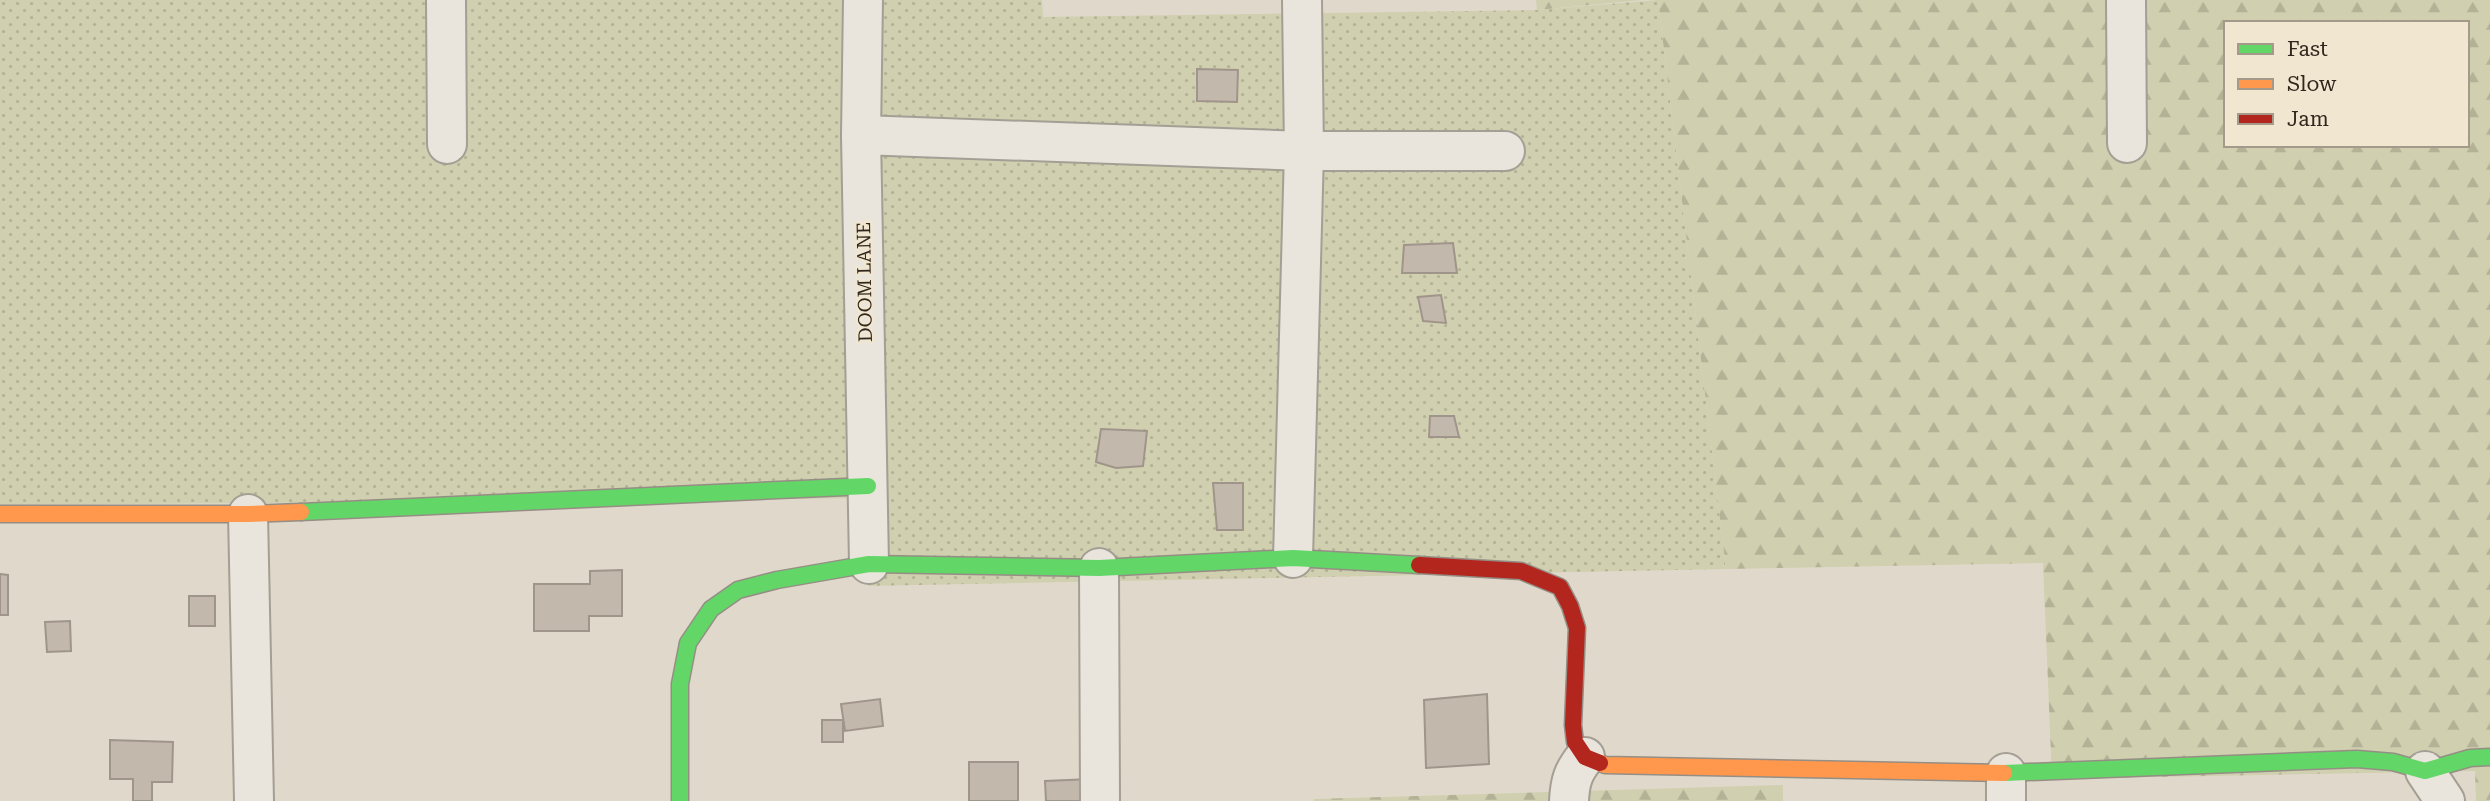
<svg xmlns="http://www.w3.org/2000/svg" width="2490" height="801" font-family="'Roboto Serif',serif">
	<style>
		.grass { fill: url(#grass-dots) }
		.forest { fill: url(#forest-firs); fill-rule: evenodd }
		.building { fill: #c3b8ac; stroke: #a0958b; stroke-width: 2 }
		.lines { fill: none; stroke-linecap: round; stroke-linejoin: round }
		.street-casing { stroke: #a59e94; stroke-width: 42 }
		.fast-casing { stroke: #958e85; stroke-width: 19 }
		.slow-casing { stroke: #958e85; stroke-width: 19 }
		.jam-casing { stroke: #958e85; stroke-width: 19 }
		.street { stroke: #e9e5dc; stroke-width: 38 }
		.fast { stroke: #63d668; stroke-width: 16 }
		.slow { stroke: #ff974d; stroke-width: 16 }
		.jam { stroke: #b3261e; stroke-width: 16 }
		.labels { text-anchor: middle; stroke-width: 5; stroke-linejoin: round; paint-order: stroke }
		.street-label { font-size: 19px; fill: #32271e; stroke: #f1e7d1 }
	</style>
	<defs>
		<pattern id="grass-dots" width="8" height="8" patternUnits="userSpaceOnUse" patternTransform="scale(1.75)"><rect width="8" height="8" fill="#d0cfaf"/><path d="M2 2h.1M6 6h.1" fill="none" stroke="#b3b296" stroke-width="1.8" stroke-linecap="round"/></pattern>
		<pattern id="forest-firs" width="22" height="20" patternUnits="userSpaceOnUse" patternTransform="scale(1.75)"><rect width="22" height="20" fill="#d0cfaf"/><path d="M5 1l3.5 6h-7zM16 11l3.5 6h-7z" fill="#b3b296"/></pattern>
	</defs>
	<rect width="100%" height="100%" fill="#e0d9cb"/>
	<path class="grass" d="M 0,0 L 1042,0 L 1043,17 L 1537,10 L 1658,0 L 1726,569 L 868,586 L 879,498 L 0,505 Z"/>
	<g class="forest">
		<path d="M 1536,0 L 1643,0 L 1537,10 Z"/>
		<path d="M 1658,0 L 2490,0 L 2490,801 L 2476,801 L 2475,771 L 2052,779 L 2043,563 L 1726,569 ZM 2226,23 L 2467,23 L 2467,145 L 2226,145 Z"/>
		<path d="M 1783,785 L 1783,801 L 1314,801 L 1314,799 Z"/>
	</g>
	<g class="building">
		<path d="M 1197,69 L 1238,70 L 1237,102 L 1197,101 Z"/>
		<path d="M 1453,243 L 1457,273 L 1402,273 L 1404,245 Z"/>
		<path d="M 1441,295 L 1446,323 L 1423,321 L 1418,297 Z"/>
		<path d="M 1430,416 L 1454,416 L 1459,437 L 1429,437 Z"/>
		<path d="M 1101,429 L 1147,431 L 1143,466 L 1116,468 L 1096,462 Z"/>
		<path d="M 1213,483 L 1243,483 L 1243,530 L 1217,530 Z"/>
		<path d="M 622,570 L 622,616 L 589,616 L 589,631 L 534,631 L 534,584 L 590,584 L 590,571 Z"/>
		<path d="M 0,574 L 8,575 L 8,615 L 0,615 Z"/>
		<rect x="189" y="596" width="26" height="30"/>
		<path d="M 70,621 L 71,651 L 47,652 L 45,622 Z"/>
		<path d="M 1487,694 L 1489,764 L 1426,768 L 1424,700 Z"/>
		<path d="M 880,699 L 883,726 L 845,731 L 841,704 Z"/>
		<rect x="822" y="720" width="21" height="22"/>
		<path d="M 110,740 L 173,742 L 172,782 L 152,782 L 152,801 L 133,801 L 133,779 L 110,779 Z"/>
		<rect x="969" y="762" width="49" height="39"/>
		<path d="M 1091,779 L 1092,801 L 1046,801 L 1045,781 Z"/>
	</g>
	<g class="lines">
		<g class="street-casing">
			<g id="street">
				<path d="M 446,0 L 447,144"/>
				<path d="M 863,0 L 861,135 L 869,564"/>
				<path d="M 2126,0 L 2127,143"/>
				<path d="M 861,135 L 1304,151 L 1505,151"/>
				<path d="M 248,514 L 254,801"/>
				<path d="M 1293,558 L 1304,151 L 1302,0"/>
				<path d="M 1099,568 L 1100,801"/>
				<path d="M 2425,771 L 2445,801"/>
				<path d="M 2006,773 L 2006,801"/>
				<path d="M 1569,801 C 1570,781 1573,772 1585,757"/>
			</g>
		</g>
		<g class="fast-casing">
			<g id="fast">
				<path d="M 301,512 L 868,486"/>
				<path d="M 2004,773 L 2357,759 L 2393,762 L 2425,771 L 2470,758 L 2490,757"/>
				<path d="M 680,801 L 680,684 L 688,643 L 711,609 L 738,590 L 777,580 L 869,564 L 1099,568 L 1293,558 L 1419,565"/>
			</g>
		</g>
		<g class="slow-casing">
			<g id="slow">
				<path d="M 0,514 L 248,514 L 301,512"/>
				<path d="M 1600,763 L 1605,765 L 2004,773"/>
			</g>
		</g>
		<g class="jam-casing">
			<path id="jam" d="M 1419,565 L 1521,571 L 1560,587 L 1570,606 L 1577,628 L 1573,725 L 1575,742 L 1585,757 L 1600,763"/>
		</g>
		<use href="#street" class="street"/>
		<use href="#fast" class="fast"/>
		<use href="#slow" class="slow"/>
		<use href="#jam" class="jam"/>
	</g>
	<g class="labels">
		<g class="street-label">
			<text transform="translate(864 282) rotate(-91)" y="7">DOOM LANE</text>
		</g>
	</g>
	<rect x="2224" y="21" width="245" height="126" fill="#f1e7d1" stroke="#a59a89" stroke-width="2"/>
	<rect x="2238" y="44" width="35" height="10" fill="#63d668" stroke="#a59a89" stroke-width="2"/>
	<text x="2287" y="56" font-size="21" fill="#32271e">Fast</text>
	<rect x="2238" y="79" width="35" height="10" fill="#ff974d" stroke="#a59a89" stroke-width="2"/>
	<text x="2287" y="91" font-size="21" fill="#32271e">Slow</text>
	<rect x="2238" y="114" width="35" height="10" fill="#b3261e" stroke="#a59a89" stroke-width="2"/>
	<text x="2287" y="126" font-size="21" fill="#32271e">Jam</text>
</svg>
